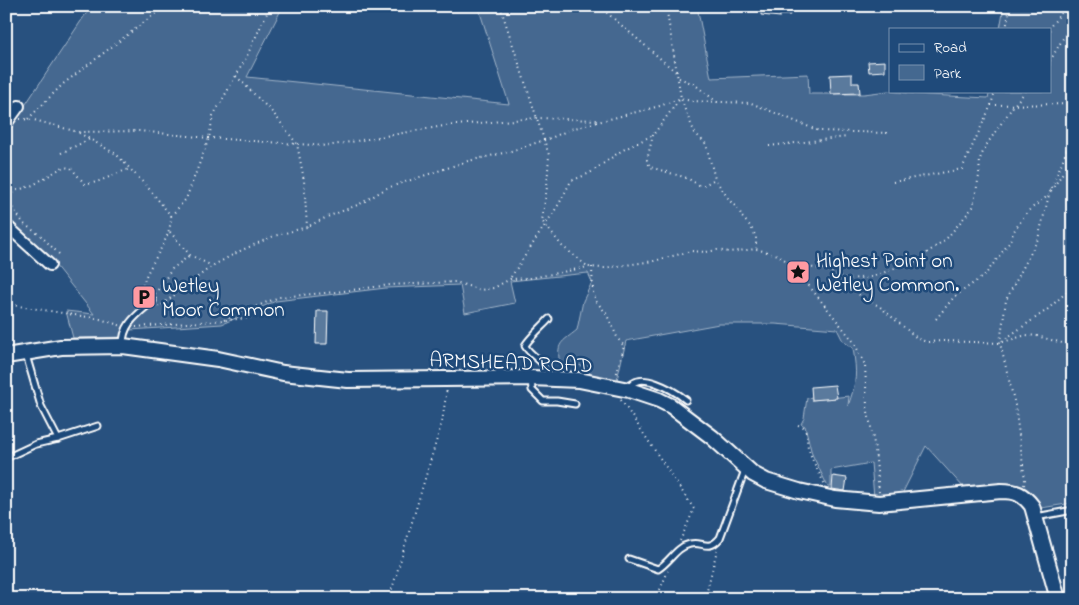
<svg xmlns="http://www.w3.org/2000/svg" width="1079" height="605" font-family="'Indie Flower',sans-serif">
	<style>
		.green { fill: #446890; stroke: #a2b4c8 }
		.building { fill: #5a7a9d; stroke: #fff }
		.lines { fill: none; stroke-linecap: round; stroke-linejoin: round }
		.lane-casing { stroke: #fff; stroke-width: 9 }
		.street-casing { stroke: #fff; stroke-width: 14 }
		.secondary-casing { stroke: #fff; stroke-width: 18 }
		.path { stroke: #fff; stroke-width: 2; stroke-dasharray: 1 4; stroke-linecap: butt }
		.lane { stroke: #1f4a7a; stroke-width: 5 }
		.street { stroke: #1f4a7a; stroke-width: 10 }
		.secondary { stroke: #1f4a7a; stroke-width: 14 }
		.labels { text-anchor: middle; stroke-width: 5; stroke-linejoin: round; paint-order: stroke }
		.poi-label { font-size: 21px; fill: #fff; stroke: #1f4a7a; text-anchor: start }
		.street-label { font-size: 21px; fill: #fff; stroke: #1f4a7a }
	</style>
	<rect width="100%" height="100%" fill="#28517f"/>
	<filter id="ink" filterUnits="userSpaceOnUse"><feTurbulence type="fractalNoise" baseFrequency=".02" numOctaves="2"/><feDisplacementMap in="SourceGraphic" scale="10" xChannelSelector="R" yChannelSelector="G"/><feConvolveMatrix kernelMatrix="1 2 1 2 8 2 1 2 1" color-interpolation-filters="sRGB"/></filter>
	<g filter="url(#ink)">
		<path class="green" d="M 93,6 L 283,6 L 247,77 L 509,104 L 478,6 L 697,6 L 711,78 L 808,74 L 809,94 L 864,94 L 888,91 L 929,95 L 988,98 L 990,91 L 1050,91 L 1050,29 L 1000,29 L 1004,6 L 1073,6 L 1073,503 L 1041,508 L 1031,497 L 964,488 L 926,446 L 901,496 L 874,497 L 871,463 L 831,470 L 831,487 L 828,487 L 812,454 L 805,426 L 801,424 L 804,418 L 807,398 L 812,397 L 812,400 L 849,396 L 848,406 C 857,381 857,374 853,348 L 843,341 L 837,329 L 775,324 L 719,324 L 626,341 L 616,384 L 589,375 L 590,366 L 560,365 C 556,342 561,343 577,330 L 583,301 L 592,282 L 588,273 L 510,281 L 515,303 L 465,313 L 460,285 L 386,288 L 276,301 L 222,324 L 130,330 L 126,331 L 126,337 L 73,338 L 66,311 L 94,314 L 55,265 L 56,263 L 6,218 L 6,134 L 85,15 Z"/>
		<g class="building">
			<path d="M 761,6 L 790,6 L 790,15 L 780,15 L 780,17 L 761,15 Z"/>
			<path d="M 885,61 L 885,71 L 869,72 L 868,62 Z"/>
			<path d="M 852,74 L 852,83 L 859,83 L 860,93 L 831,94 L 830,75 Z"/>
			<path d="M 317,311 L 328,311 L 327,344 L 316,344 Z"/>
			<path d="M 835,385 L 837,398 L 812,400 L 811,387 Z"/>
			<path d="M 833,476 L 847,478 L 845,491 L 832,489 Z"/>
		</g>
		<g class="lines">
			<g class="lane-casing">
				<g id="lane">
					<path d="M 549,319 C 543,326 528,339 525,346 C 533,359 547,360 549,379"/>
					<path d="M 123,346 C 122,324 138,314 153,301"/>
					<path d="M 26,355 L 41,406 L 58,439"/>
					<path d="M 531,379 L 532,390 L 543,401 L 557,401 L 575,404"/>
					<path d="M 629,389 C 637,368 675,391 686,400"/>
					<path d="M 6,458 L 36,444 L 58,439 L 98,426"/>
					<path d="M 1036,517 L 1073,510"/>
					<path d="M 629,559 L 658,569 C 670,562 676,547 690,544 C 703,541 708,552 720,538 L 745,470"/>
				</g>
			</g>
			<g class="street-casing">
				<g id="street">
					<path d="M 6,124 L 19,106"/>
					<path d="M 6,225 L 50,265"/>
				</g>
			</g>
			<g class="secondary-casing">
				<path id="secondary" d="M 6,356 L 61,347 L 123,346 L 218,359 L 283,373 L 348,380 L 531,378 L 579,380 L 629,390 L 659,400 L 671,406 L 712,437 L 753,474 L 766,481 L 799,491 L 835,499 L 879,503 L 1001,491 C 1016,491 1023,494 1032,506 L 1058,599"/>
			</g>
			<g class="path">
				<path d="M 500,6 L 549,155 L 547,187 L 542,221 L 562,246 L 587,266"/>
				<path d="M 599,6 L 677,73"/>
				<path d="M 666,6 L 681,98 L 686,113 L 695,133 L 706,144 L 715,179 L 730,201 L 739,210 L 742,217 L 751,227 L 756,237 L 756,248"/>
				<path d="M 1006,29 L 1010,6"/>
				<path d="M 1048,29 L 1067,6"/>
				<path d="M 1050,61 L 1073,21"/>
				<path d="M 236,76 L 274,114 L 297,144 L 304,180 L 307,227"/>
				<path d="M 679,78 L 694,84 L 717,102"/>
				<path d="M 991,105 L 1073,104"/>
				<path d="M 20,119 L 34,120 L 78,132 L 139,131 L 209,138 L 327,146 L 444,126 L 537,118 L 598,120"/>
				<path d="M 28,119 L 63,84 L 156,13 L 171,6"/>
				<path d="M 79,133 L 116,154 L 151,191 L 171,216 C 171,238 155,256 146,276 C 142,286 140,296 136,306"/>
				<path d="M 653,135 L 647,160 L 650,167 L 687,178 L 699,185 L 704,185 L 715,179"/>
				<path d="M 769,146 L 847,137"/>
				<path d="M 61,153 L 90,139"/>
				<path d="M 893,182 L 962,169 L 991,105 L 995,91"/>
				<path d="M 1051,191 L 1073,157"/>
				<path d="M 171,216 L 186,199 L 209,138 L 213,116 L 245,60 L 267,13 L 272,6"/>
				<path d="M 170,232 L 190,255 L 212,266"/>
				<path d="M 59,254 L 41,236 L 24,224 L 7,200 L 15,191 L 33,185 L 63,167 L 71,168 L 85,184 C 98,184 115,173 130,169"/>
				<path d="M 915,262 L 947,238 L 973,207 L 979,176 L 980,159 L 985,147 L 1014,105 L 1026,91"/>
				<path d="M 793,266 L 854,342 L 865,365 L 867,406 L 875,449 L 879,493"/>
				<path d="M 592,267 L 593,292 L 596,301 L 606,313 L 618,339 L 624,346 L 616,376"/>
				<path d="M 511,277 L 559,204 L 571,181 L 590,173 L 621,151 L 653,135 L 679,100"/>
				<path d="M 840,278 L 863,298 L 879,306 L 918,339 L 927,342 L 944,341 L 1000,343 L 1026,335 L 1037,336 L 1073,346"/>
				<path d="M 143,291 L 149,297"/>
				<path d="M 155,294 L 172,269 L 190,255"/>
				<path d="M 6,304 L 100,319 L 122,326"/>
				<path d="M 158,306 L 159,307 L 212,266 L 242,250 L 274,236 L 307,227 L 327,217 L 360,204 L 387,188 L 468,161 L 508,152 L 551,138 L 571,129 L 660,106 L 681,98 L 690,101 L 751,103 L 819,131 L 888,133"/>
				<path d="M 936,319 L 954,297 L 985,275 L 1009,243 L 1014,231 L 1028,211 L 1049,195"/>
				<path d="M 224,320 L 279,297 L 336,292 L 390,285 L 456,282 L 480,290 L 494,288 L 510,279 L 531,278 L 588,267 L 604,268 L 654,261 L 691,251 L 706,252 L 717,250 L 729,252 L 756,249 L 778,255 L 792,265 L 822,269 L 848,279 L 871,277 L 883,273 L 900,266 L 906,261 L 912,253"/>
				<path d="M 136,327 L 251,318"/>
				<path d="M 1002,341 L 1047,310 L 1073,286"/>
				<path d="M 621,400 L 694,509 L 680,541"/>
				<path d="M 798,425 L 803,427 L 806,432 L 808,448 L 813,461 L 825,485"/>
				<path d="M 1024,485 L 1025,480 L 1015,405 L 1000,343 L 1006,300 L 1038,239 L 1049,195 L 1073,134"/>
				<path d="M 389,599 L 442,422 L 447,389"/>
				<path d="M 656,599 L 668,571"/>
				<path d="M 705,599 L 717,550"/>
			</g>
			<use href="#lane" class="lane"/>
			<use href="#street" class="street"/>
			<use href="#secondary" class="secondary"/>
		</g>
	</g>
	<defs>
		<g id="sight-square" transform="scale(1.25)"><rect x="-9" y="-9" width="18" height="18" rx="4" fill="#ff9aa2" stroke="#1f4a7a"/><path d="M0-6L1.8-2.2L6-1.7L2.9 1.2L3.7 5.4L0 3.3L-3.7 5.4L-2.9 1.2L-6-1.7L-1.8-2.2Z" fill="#111"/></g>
		<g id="parking-square" transform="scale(1.25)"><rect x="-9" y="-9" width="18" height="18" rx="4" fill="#ff9aa2" stroke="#1f4a7a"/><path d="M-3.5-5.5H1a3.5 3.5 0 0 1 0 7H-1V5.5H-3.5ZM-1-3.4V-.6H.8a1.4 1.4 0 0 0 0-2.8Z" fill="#111"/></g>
	</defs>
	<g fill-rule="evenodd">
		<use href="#sight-square" x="798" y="272"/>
		<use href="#parking-square" x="144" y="297"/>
	</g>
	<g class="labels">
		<g class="poi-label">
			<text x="816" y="267">Highest Point on<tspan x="816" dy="24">Wetley Common.</tspan></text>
			<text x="162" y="292">Wetley<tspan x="162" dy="24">Moor Common</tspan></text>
		</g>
		<g class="street-label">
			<text transform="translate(511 362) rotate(2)" y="7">ARMSHEAD ROAD</text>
		</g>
	</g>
	<rect width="1079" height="605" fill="none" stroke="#1f4a7a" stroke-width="25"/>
	<rect x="12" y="12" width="1054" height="580" fill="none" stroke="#fff" stroke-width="2" filter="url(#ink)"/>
	<rect x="889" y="28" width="162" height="65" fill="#1f4a7a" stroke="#7992af"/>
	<rect x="899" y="44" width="25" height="8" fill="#1f4a7a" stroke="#7992af"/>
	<text x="934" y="52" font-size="15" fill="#ffffff">Road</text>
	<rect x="899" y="65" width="25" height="15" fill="#446890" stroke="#7992af"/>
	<text x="934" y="78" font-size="15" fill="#ffffff">Park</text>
</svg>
